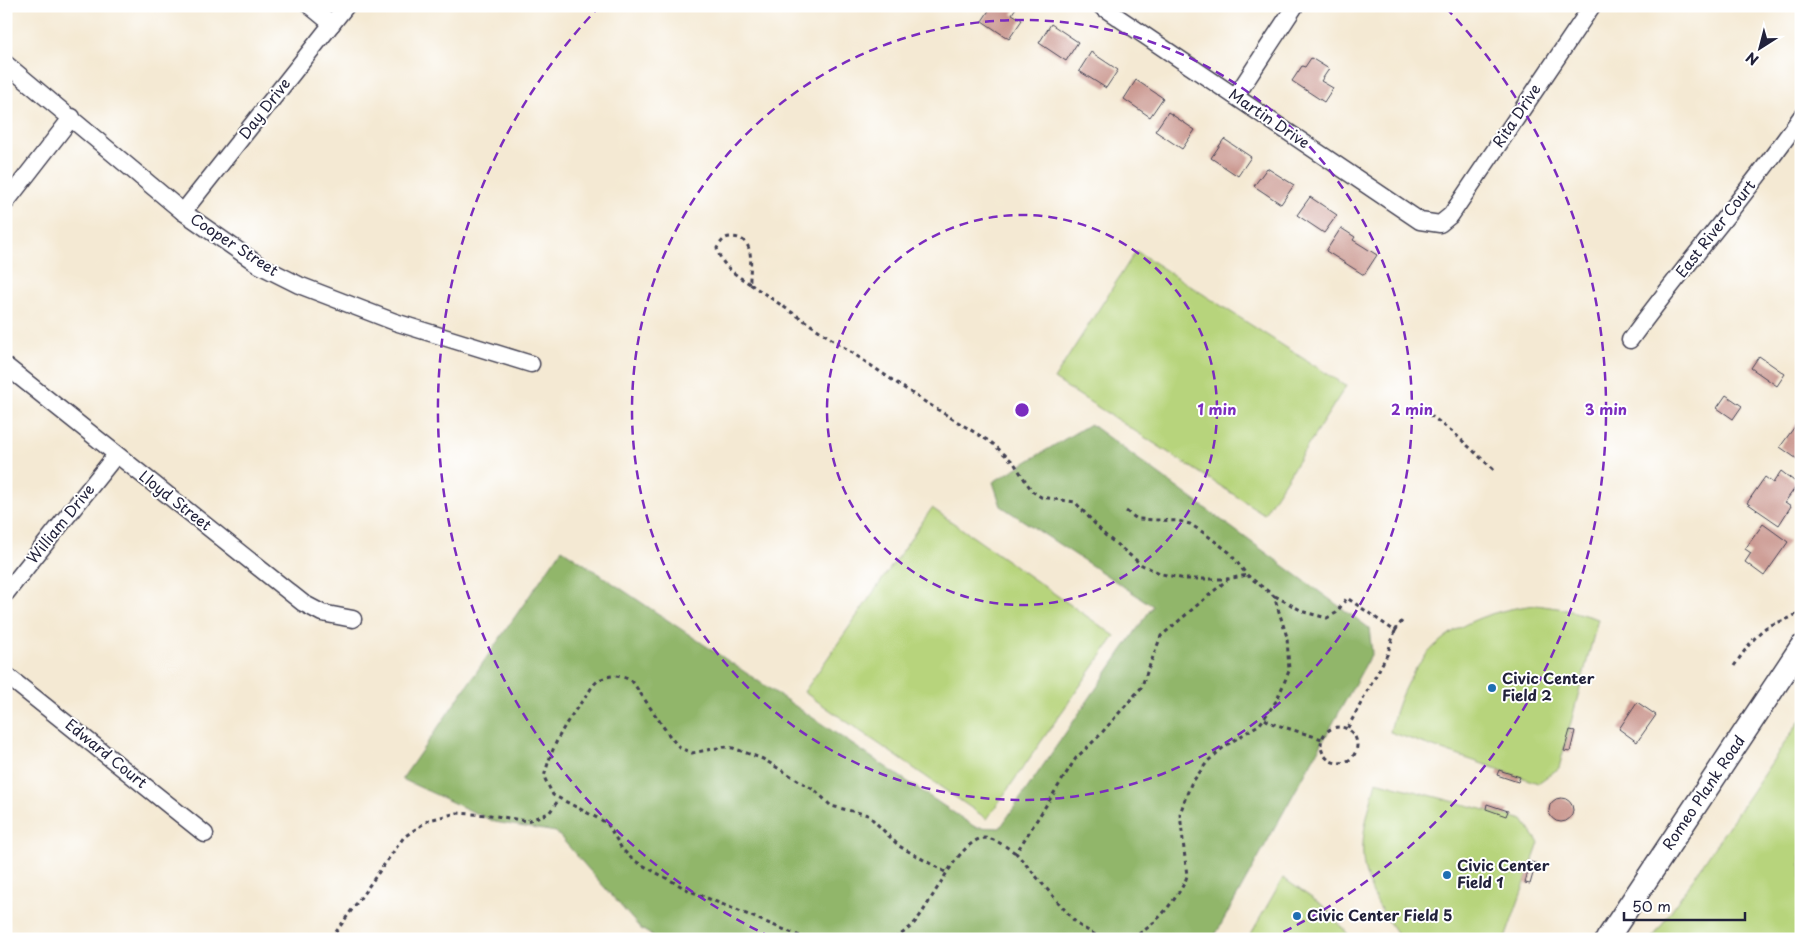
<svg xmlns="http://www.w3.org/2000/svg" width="1807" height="945" font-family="'Playpen Sans',sans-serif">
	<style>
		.green { fill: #b7d47b; stroke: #6c7b5b }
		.forest { fill: #91b66b; stroke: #5a6c53 }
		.building { fill: #ca978f }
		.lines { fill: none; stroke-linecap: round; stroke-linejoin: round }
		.street-casing { stroke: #424052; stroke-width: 19 }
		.secondary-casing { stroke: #424052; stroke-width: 25 }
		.path { stroke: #424052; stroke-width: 3; stroke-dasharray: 4 4; stroke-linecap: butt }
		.street { stroke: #fff; stroke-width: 16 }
		.secondary { stroke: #fff; stroke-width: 22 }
		.ring { fill: none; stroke: #7b2cbf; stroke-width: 2.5; stroke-dasharray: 9 6 }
		.poi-dot { fill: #1f6fb2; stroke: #fff; stroke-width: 2 }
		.labels { text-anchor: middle; stroke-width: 4; stroke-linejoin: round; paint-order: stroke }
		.street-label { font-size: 15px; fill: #22223b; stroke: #fff }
		.poi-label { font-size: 15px; font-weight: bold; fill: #22223b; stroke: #fff; text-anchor: start }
		.centre { fill: #7b2cbf; stroke: #fff; stroke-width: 2.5 }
		.ring-label { font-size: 15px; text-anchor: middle; font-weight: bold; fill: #7b2cbf; stroke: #fff; stroke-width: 4; stroke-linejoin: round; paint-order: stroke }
	</style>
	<rect width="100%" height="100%" fill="#fff"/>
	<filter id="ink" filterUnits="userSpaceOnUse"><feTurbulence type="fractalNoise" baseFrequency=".02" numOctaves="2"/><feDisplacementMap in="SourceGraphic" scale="10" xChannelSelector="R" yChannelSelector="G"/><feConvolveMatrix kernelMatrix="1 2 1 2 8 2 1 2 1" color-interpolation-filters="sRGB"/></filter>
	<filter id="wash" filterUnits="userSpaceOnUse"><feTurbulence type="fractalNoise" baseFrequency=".0096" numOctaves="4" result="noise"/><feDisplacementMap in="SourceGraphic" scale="20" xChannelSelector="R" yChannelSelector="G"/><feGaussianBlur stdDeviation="1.12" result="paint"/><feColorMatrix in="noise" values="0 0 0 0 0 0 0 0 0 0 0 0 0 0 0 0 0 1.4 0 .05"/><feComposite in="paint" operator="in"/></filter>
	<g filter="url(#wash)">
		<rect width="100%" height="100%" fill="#f4e9d3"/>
		<g class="green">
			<path d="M 1136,251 L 1346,386 L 1264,514 L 1054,379 Z"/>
			<path d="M 932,508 L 1115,636 L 987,819 L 804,692 Z"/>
			<path d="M 1536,605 L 1564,609 L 1598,619 L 1559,768 L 1538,783 L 1390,732 C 1408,652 1455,614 1536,605 Z"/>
			<path d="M 1801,719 L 1801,939 L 1652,939 Z"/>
			<path d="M 1376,781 L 1523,820 L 1539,843 L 1505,939 L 1401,939 C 1384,917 1365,886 1363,858 C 1361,832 1370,806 1376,781 Z"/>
			<path d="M 1283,878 L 1325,907 L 1352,939 L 1248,939 Z"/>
		</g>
		<path class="forest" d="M 1090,424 L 1369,628 L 1372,653 L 1213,939 L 658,939 L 641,929 L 556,832 L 495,822 L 402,779 L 562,549 L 975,827 L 1000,828 L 1153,606 L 1001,506 L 993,482 Z"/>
		<g id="blocks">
			<g class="building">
				<path d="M 992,6 L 1017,6 L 1012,14 L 1022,20 L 1009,39 L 982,21 Z"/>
				<path d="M 1051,24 L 1078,42 L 1066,61 L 1039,43 Z"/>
				<path d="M 1091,52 L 1118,70 L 1106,88 L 1079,71 Z"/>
				<path d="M 1311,58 L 1329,69 L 1321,81 L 1333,88 L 1324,102 L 1292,81 L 1302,66 L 1305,67 Z"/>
				<path d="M 1136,80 L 1163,98 L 1150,117 L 1124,99 Z"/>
				<path d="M 1168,112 L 1195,130 L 1182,149 L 1155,131 Z"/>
				<path d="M 1224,139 L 1251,157 L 1238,176 L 1211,158 Z"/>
				<path d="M 1267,168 L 1294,185 L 1281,204 L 1254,186 Z"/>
				<path d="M 1310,197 L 1337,215 L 1324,233 L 1297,215 Z"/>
				<path d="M 1341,228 L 1355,237 L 1353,240 L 1377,255 L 1364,275 L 1326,251 Z"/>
				<path d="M 1759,356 L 1785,374 L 1777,386 L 1751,368 Z"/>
				<path d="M 1726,395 L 1742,406 L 1733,419 L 1717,408 Z"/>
				<path d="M 1801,418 L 1801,460 L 1800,461 L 1780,447 Z"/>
				<path d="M 1781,471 L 1798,484 L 1785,502 L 1791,506 L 1779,525 L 1747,503 L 1765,477 L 1773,483 Z"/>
				<path d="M 1763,524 L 1788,542 L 1764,576 L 1745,562 L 1751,553 L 1745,549 Z"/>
				<path d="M 1637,702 L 1656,715 L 1637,742 L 1619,729 Z"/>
				<path d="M 1570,730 L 1575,731 L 1570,752 L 1564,751 Z"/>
				<path d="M 1499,770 L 1520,777 L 1518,782 L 1497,775 Z"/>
				<circle cx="1561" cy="810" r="12"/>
				<path d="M 1487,804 L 1508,811 L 1506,816 L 1486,809 Z"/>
				<path d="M 1530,862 L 1536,863 L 1530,884 L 1525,883 Z"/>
			</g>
		</g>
	</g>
	<g filter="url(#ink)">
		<use href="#blocks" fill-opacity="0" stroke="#424052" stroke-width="1"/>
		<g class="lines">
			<g class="street-casing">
				<g id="street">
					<path d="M 310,6 L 332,24"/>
					<path d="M 1101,6 L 1420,221 L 1440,224 L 1451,215 L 1592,6"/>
					<path d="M 6,64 L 183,212 L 259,265 L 299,285 L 395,322 L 531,364"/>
					<path d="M 1236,96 L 1295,6"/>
					<path d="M 6,202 L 72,117"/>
					<path d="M 183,212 L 346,6"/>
					<path d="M 1630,340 C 1685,264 1748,194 1801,117"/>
					<path d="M 6,366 L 303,603 L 322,613 L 353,619"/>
					<path d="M 6,593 L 116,455"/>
					<path d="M 6,675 L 205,834"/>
				</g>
			</g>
			<g class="secondary-casing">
				<path id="secondary" d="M 1607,939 L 1801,647"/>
			</g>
			<g class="path">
				<path d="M 750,284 C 736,275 721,266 717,248 C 721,242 724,237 731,237 C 758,237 749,268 750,284 L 922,400 L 992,443 L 1014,463 L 1032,491 L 1041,497 L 1075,502 L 1105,535 L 1142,565 L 1162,574 L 1185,579 L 1228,579"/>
				<path d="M 1430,415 L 1454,433 L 1495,471"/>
				<path d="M 1126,511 L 1137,519 L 1179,521 L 1190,524 L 1204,533 L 1229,552 L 1247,575 L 1274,596 L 1287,637 L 1289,671 L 1277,700 L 1260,724 L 1225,746 L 1208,761 L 1191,784 L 1185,799 L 1180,814 L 1187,876 L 1185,882 C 1172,905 1154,927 1130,939"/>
				<path d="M 1275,596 L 1304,612 L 1327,618 L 1336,613 L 1347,598 L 1395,631 L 1387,655 L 1347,729"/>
				<path d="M 1395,631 L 1402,621"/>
				<path d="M 1734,666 C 1743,653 1752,639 1764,629 C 1776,620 1791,622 1801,609"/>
				<path d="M 1265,719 L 1271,723 L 1322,739"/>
				<circle cx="1339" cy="745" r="18"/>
				<path d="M 331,939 L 404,837 L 429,820 L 457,813 L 490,815 L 527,821 L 549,813 L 560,798"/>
				<path d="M 807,939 L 690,891 L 633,860 L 622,849 L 607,823 L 553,795 L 544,777 C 553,743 565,722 587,695 C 590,690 594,683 599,680 C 611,674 621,675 632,681 L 671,738 L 680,748 L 692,753 L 723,747 L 733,748 L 763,759 L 816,791 L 831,806 L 868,815 L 899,846 L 947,873"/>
				<path d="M 895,939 C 902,933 911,928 916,921 C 932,902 959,840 984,838 C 995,838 1006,847 1016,853"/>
				<path d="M 1102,939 L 1077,924 L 1016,853 L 1076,758 L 1098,737 L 1141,688 L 1161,636 L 1228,579 L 1247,575"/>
			</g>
			<use href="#street" class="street"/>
			<use href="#secondary" class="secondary"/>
		</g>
	</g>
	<g class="ring">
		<circle cx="1022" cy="410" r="195"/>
		<circle cx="1022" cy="410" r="390"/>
		<path d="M771 937A584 584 0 0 1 598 8M1446 8A584 584 0 0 1 1273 937"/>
	</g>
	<g class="poi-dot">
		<circle cx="1492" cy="688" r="5"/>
		<circle cx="1447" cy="875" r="5"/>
		<circle cx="1297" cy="916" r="5"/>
	</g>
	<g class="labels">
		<g class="street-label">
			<text transform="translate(265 109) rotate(-52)" y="5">Day Drive</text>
			<text transform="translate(1517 116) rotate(-56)" y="5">Rita Drive</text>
			<text transform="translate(1269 119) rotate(34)" y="5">Martin Drive</text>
			<text transform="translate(1716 229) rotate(-52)" y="5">East River Court</text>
			<text transform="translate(234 245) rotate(33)" y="5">Cooper Street</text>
			<text transform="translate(175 501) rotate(38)" y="5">Lloyd Street</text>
			<text transform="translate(61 524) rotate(-51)" y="5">William Drive</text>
			<text transform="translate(106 754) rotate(39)" y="5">Edward Court</text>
			<text transform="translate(1704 793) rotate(-56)" y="5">Romeo Plank Road</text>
		</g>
		<g class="poi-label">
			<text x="1502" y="684">Civic Center<tspan x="1502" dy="17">Field 2</tspan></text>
			<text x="1457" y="871">Civic Center<tspan x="1457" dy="17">Field 1</tspan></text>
			<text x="1307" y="921">Civic Center Field 5</text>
		</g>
	</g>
	<circle cx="1022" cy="410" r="8" class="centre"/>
	<g class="ring-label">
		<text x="1217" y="415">1 min</text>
		<text x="1412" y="415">2 min</text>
		<text x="1606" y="415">3 min</text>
	</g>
	<rect width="1807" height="945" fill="none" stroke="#fff" stroke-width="25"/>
	<g transform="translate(1760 48) rotate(216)" stroke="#ffffff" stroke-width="4" paint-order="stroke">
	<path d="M0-4L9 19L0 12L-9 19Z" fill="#22223b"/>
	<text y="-8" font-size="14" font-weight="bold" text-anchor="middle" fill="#22223b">N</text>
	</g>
	<path d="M1624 912v8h121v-8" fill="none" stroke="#22223b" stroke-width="2.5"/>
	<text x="1632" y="912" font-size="15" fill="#22223b" stroke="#ffffff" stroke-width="4" paint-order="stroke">50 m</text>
</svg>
